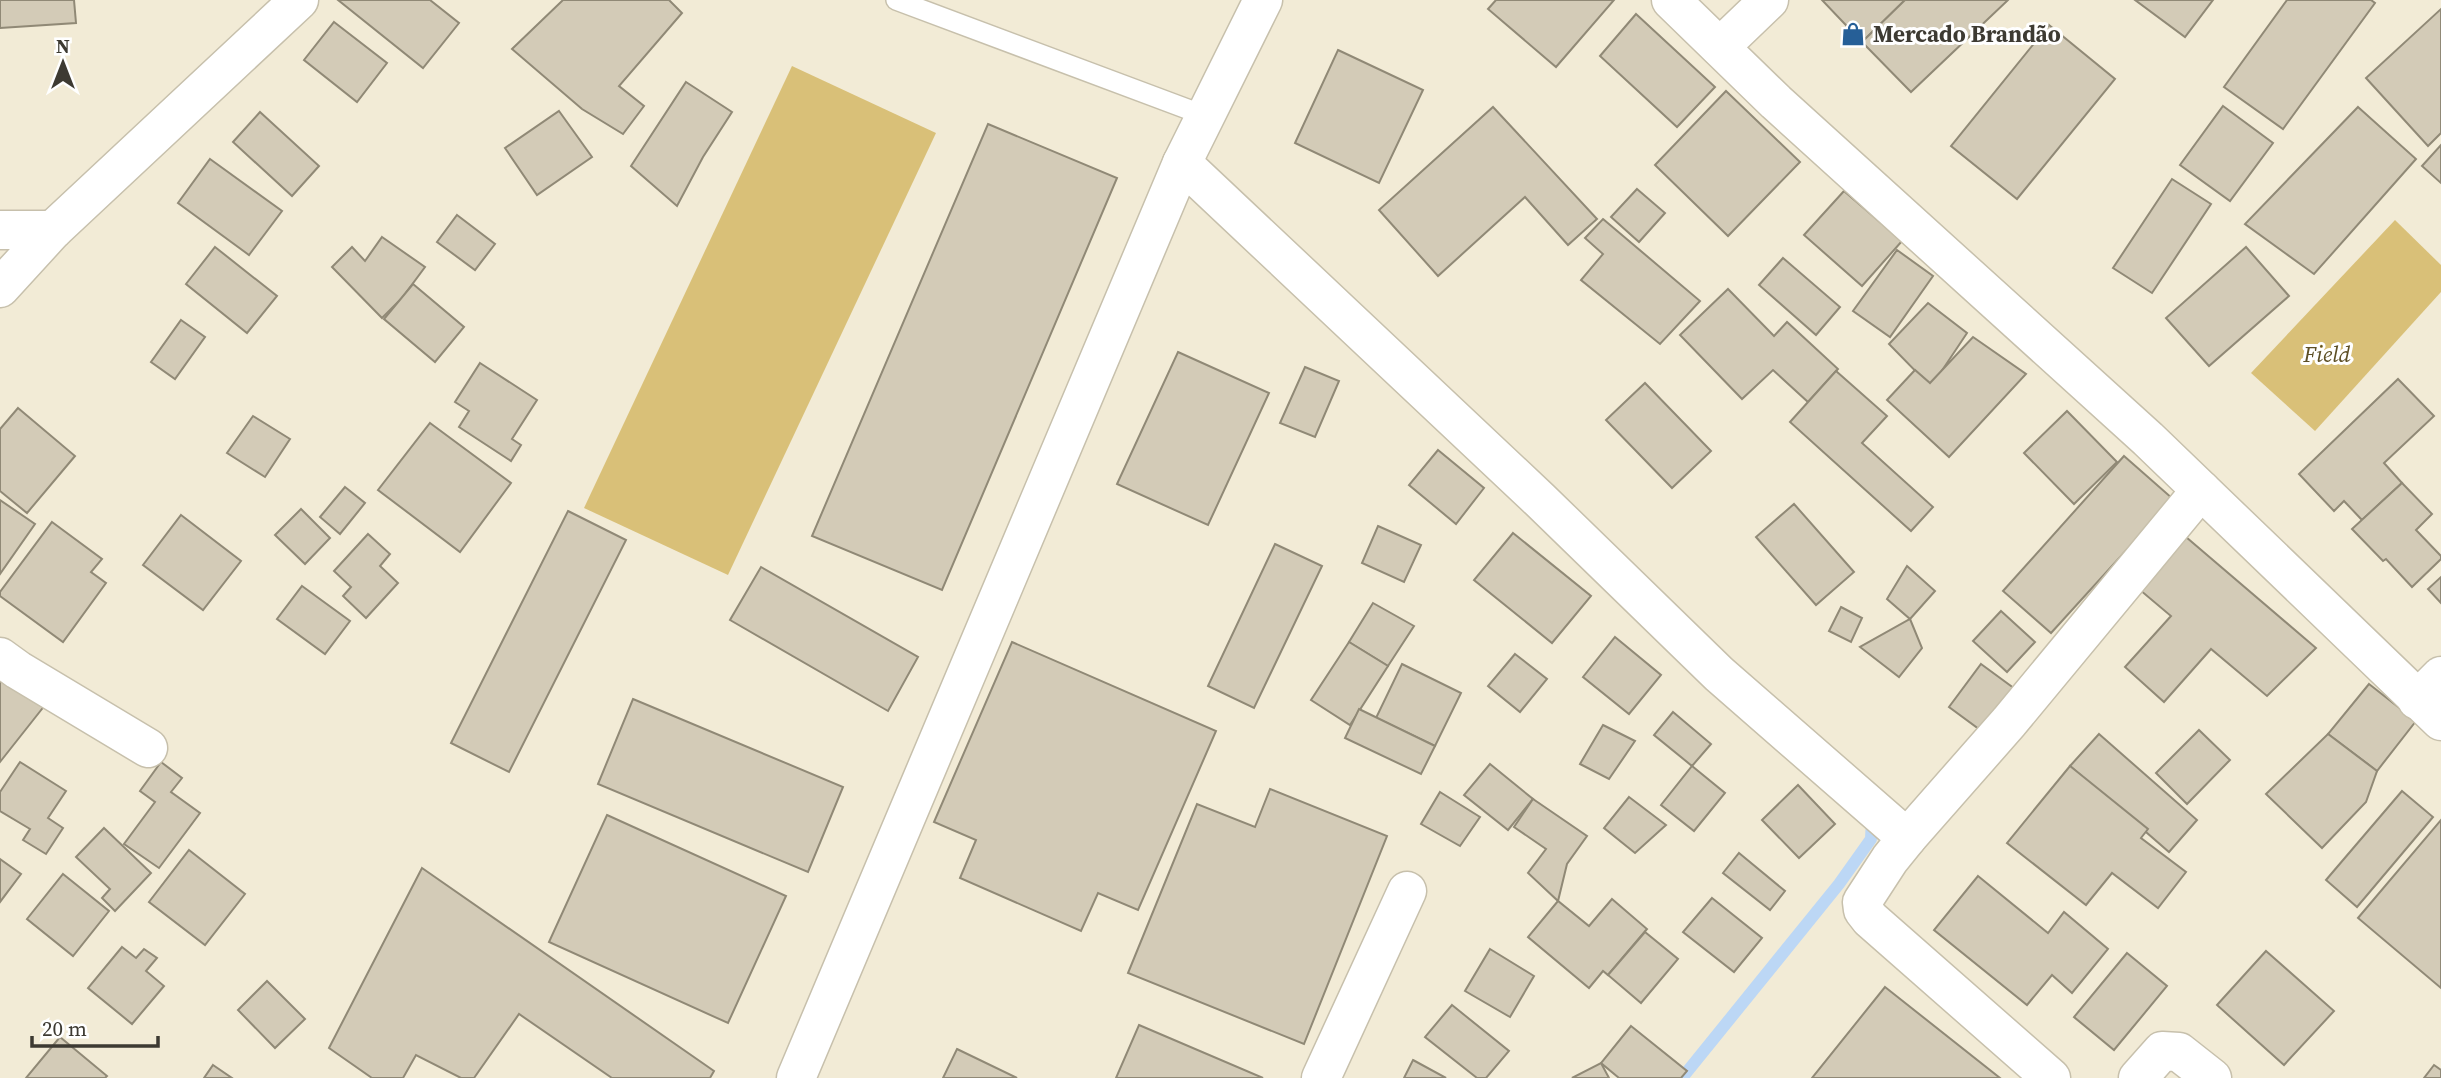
<svg xmlns="http://www.w3.org/2000/svg" width="2441" height="1078" font-family="'Source Serif 4',serif">
	<style>
		.green { fill: #d9c078 }
		.lines { fill: none; stroke-linecap: round; stroke-linejoin: round }
		.stream { stroke: #bcd7f5; stroke-width: 12 }
		.building { fill: #d3cbb7; stroke: #908976; stroke-width: 2 }
		.service-casing { stroke: #c7c0ac; stroke-width: 22 }
		.minor-casing { stroke: #c7c0ac; stroke-width: 41 }
		.tertiary-casing { stroke: #c7c0ac; stroke-width: 41 }
		.service { stroke: #fff; stroke-width: 19 }
		.minor { stroke: #fff; stroke-width: 38 }
		.tertiary { stroke: #fff; stroke-width: 38 }
		.labels { text-anchor: middle; stroke-width: 6; stroke-linejoin: round; paint-order: stroke }
		.poi-label { font-size: 23px; font-weight: bold; fill: #3d3a32; stroke: #fff; text-anchor: start }
		.park-label { font-size: 23px; font-style: italic; fill: #5d4f25; stroke: #fff }
	</style>
	<rect width="100%" height="100%" fill="#f2ebd6"/>
	<g class="green">
		<path d="M 792,66 L 936,133 L 728,575 L 584,508 Z"/>
		<path d="M 2395,220 L 2441,265 L 2441,292 L 2315,431 L 2251,373 Z"/>
	</g>
	<g class="lines">
		<path class="stream" d="M 1682,1078 L 1839,884 L 1871,839 L 1872,819"/>
	</g>
	<g class="building">
		<path d="M 0,0 L 74,0 L 76,23 L 0,28 Z"/>
		<path d="M 338,0 L 430,0 L 459,23 L 423,68 Z"/>
		<path d="M 563,0 L 669,0 L 682,13 L 619,86 L 644,106 L 623,134 L 582,109 L 512,49 Z"/>
		<path d="M 1496,0 L 1614,0 L 1556,67 L 1488,9 Z"/>
		<path d="M 1822,0 L 1905,0 L 1862,42 Z"/>
		<path d="M 1905,0 L 2008,0 L 1911,92 L 1862,42 Z"/>
		<path d="M 2135,0 L 2213,0 L 2185,37 Z"/>
		<path d="M 2287,0 L 2371,0 L 2375,3 L 2283,129 L 2224,87 Z"/>
		<path d="M 2441,9 L 2441,133 L 2428,146 L 2366,78 Z"/>
		<path d="M 1636,14 L 1715,87 L 1677,127 L 1600,56 Z"/>
		<path d="M 334,22 L 387,63 L 357,102 L 304,60 Z"/>
		<path d="M 2049,25 L 2115,79 L 2017,199 L 1951,146 Z"/>
		<path d="M 1338,50 L 1423,90 L 1379,183 L 1295,143 Z"/>
		<path d="M 686,82 L 732,112 L 703,157 L 677,206 L 631,166 Z"/>
		<path d="M 1726,91 L 1800,162 L 1728,236 L 1655,165 Z"/>
		<path d="M 2223,106 L 2273,143 L 2230,201 L 2180,165 Z"/>
		<path d="M 1493,107 L 1597,219 L 1568,245 L 1525,197 L 1438,276 L 1379,210 Z"/>
		<path d="M 2358,107 L 2416,159 L 2314,274 L 2245,224 Z"/>
		<path d="M 559,111 L 592,157 L 537,195 L 505,148 Z"/>
		<path d="M 260,112 L 319,166 L 292,196 L 233,142 Z"/>
		<path d="M 988,124 L 1117,178 L 942,590 L 812,536 Z"/>
		<path d="M 2441,145 L 2441,183 L 2422,166 Z"/>
		<path d="M 210,159 L 282,211 L 249,255 L 178,203 Z"/>
		<path d="M 2172,179 L 2211,204 L 2152,293 L 2113,268 Z"/>
		<path d="M 1637,189 L 1665,213 L 1639,242 L 1611,217 Z"/>
		<path d="M 1844,191 L 1902,241 L 1862,286 L 1804,235 Z"/>
		<path d="M 457,215 L 495,244 L 475,270 L 437,242 Z"/>
		<path d="M 1603,219 L 1700,301 L 1660,344 L 1581,280 L 1603,254 L 1585,238 Z"/>
		<path d="M 382,237 L 425,267 L 402,298 L 382,318 L 332,267 L 352,247 L 365,261 Z"/>
		<path d="M 215,247 L 277,296 L 247,333 L 186,284 Z"/>
		<path d="M 2246,247 L 2289,296 L 2209,366 L 2166,318 Z"/>
		<path d="M 1897,250 L 1933,276 L 1890,337 L 1853,311 Z"/>
		<path d="M 1783,258 L 1840,307 L 1816,335 L 1759,285 Z"/>
		<path d="M 413,284 L 464,327 L 435,362 L 384,319 Z"/>
		<path d="M 1728,289 L 1774,336 L 1787,322 L 1838,369 L 1808,402 L 1773,370 L 1742,399 L 1680,335 Z"/>
		<path d="M 1928,303 L 1967,333 L 1931,387 L 1889,344 Z"/>
		<path d="M 181,320 L 205,337 L 175,379 L 151,362 Z"/>
		<path d="M 1973,337 L 2026,374 L 1949,457 L 1887,400 L 1915,370 L 1930,383 Z"/>
		<path d="M 1178,352 L 1269,393 L 1208,525 L 1117,484 Z"/>
		<path d="M 480,363 L 537,400 L 512,439 L 521,445 L 511,461 L 459,427 L 469,411 L 455,402 Z"/>
		<path d="M 1305,367 L 1339,381 L 1315,437 L 1280,423 Z"/>
		<path d="M 1836,371 L 1887,416 L 1862,443 L 1933,507 L 1911,531 L 1790,422 Z"/>
		<path d="M 2398,379 L 2434,416 L 2384,463 L 2402,483 L 2362,520 L 2344,501 L 2334,511 L 2299,474 Z"/>
		<path d="M 1645,383 L 1711,451 L 1672,488 L 1606,420 Z"/>
		<path d="M 18,408 L 75,456 L 27,513 L 0,491 L 0,429 Z"/>
		<path d="M 2067,411 L 2117,462 L 2074,504 L 2024,453 Z"/>
		<path d="M 253,416 L 290,439 L 265,477 L 227,453 Z"/>
		<path d="M 430,423 L 511,483 L 460,552 L 378,490 Z"/>
		<path d="M 1438,450 L 1484,488 L 1456,524 L 1409,485 Z"/>
		<path d="M 2124,456 L 2173,499 L 2051,633 L 2003,591 Z"/>
		<path d="M 2402,483 L 2432,514 L 2416,530 L 2441,556 L 2441,559 L 2412,587 L 2386,559 L 2383,561 L 2352,529 Z"/>
		<path d="M 345,487 L 365,503 L 340,534 L 320,517 Z"/>
		<path d="M 0,500 L 35,524 L 0,574 Z"/>
		<path d="M 1794,504 L 1854,572 L 1816,605 L 1756,537 Z"/>
		<path d="M 301,509 L 330,538 L 305,564 L 275,535 Z"/>
		<path d="M 568,511 L 626,540 L 509,772 L 451,743 Z"/>
		<path d="M 181,515 L 241,561 L 203,610 L 143,565 Z"/>
		<path d="M 52,522 L 102,559 L 91,572 L 106,583 L 63,642 L 0,596 L 0,592 Z"/>
		<path d="M 1378,526 L 1421,545 L 1404,582 L 1362,563 Z"/>
		<path d="M 1513,533 L 1591,596 L 1552,643 L 1474,580 Z"/>
		<path d="M 368,534 L 390,554 L 380,566 L 398,583 L 366,618 L 343,596 L 351,587 L 334,571 Z"/>
		<path d="M 2186,537 L 2316,648 L 2267,696 L 2211,649 L 2164,702 L 2125,667 L 2171,616 L 2140,590 Z"/>
		<path d="M 1275,544 L 1322,566 L 1254,708 L 1208,686 Z"/>
		<path d="M 1907,566 L 1935,591 L 1910,619 L 1887,599 Z"/>
		<path d="M 761,567 L 918,657 L 888,711 L 730,620 Z"/>
		<path d="M 2441,577 L 2441,603 L 2428,589 Z"/>
		<path d="M 302,586 L 350,621 L 325,654 L 277,619 Z"/>
		<path d="M 1373,603 L 1414,626 L 1388,666 L 1349,642 Z"/>
		<path d="M 1841,607 L 1862,618 L 1851,642 L 1829,631 Z"/>
		<path d="M 2001,611 L 2035,642 L 2007,672 L 1973,641 Z"/>
		<path d="M 1910,619 L 1922,648 L 1899,677 L 1860,647 Z"/>
		<path d="M 1615,637 L 1661,675 L 1629,714 L 1583,677 Z"/>
		<path d="M 1012,642 L 1216,731 L 1138,910 L 1098,893 L 1081,931 L 960,878 L 976,840 L 934,822 Z"/>
		<path d="M 1349,642 L 1388,666 L 1350,725 L 1311,700 Z"/>
		<path d="M 1515,654 L 1547,679 L 1520,712 L 1488,686 Z"/>
		<path d="M 0,662 L 49,700 L 0,762 Z"/>
		<path d="M 1402,664 L 1461,693 L 1435,746 L 1376,718 Z"/>
		<path d="M 1981,664 L 2015,689 L 1983,732 L 1949,707 Z"/>
		<path d="M 2369,684 L 2416,721 L 2377,771 L 2328,734 Z"/>
		<path d="M 633,699 L 843,787 L 808,872 L 598,784 Z"/>
		<path d="M 1359,709 L 1435,746 L 1421,774 L 1345,738 Z"/>
		<path d="M 1673,712 L 1711,744 L 1692,766 L 1654,735 Z"/>
		<path d="M 1603,725 L 1635,741 L 1609,779 L 1580,764 Z"/>
		<path d="M 2199,730 L 2230,760 L 2187,804 L 2156,773 Z"/>
		<path d="M 2099,734 L 2197,820 L 2169,852 L 2070,766 Z"/>
		<path d="M 2328,734 L 2377,771 L 2366,802 L 2322,848 L 2266,794 Z"/>
		<path d="M 20,762 L 66,791 L 48,818 L 63,828 L 46,854 L 23,840 L 30,829 L 0,811 L 0,792 Z"/>
		<path d="M 161,762 L 182,778 L 171,792 L 200,813 L 159,868 L 124,844 L 155,802 L 140,791 Z"/>
		<path d="M 1490,764 L 1533,799 L 1508,830 L 1464,795 Z"/>
		<path d="M 1692,766 L 1725,793 L 1694,831 L 1661,805 Z"/>
		<path d="M 2070,766 L 2148,829 L 2141,838 L 2186,872 L 2158,908 L 2112,873 L 2086,905 L 2007,843 Z"/>
		<path d="M 1798,785 L 1835,824 L 1799,858 L 1762,820 Z"/>
		<path d="M 1270,789 L 1387,836 L 1304,1044 L 1128,973 L 1197,804 L 1255,827 Z"/>
		<path d="M 2402,791 L 2433,817 L 2357,907 L 2326,880 Z"/>
		<path d="M 1440,792 L 1480,817 L 1460,846 L 1421,824 Z"/>
		<path d="M 1629,797 L 1666,825 L 1635,853 L 1604,828 Z"/>
		<path d="M 1533,799 L 1587,836 L 1567,864 L 1558,901 L 1528,873 L 1546,849 L 1514,827 Z"/>
		<path d="M 607,815 L 786,896 L 728,1023 L 549,942 Z"/>
		<path d="M 2441,820 L 2441,988 L 2358,918 Z"/>
		<path d="M 104,828 L 151,873 L 115,911 L 102,898 L 110,889 L 76,857 Z"/>
		<path d="M 189,850 L 245,894 L 205,945 L 149,902 Z"/>
		<path d="M 1739,853 L 1785,891 L 1770,910 L 1723,873 Z"/>
		<path d="M 0,859 L 21,874 L 0,902 Z"/>
		<path d="M 422,868 L 714,1071 L 710,1078 L 612,1078 L 519,1014 L 474,1078 L 461,1078 L 416,1055 L 403,1078 L 372,1078 L 329,1048 Z"/>
		<path d="M 63,874 L 109,911 L 73,956 L 27,919 Z"/>
		<path d="M 1978,876 L 2048,933 L 2064,912 L 2108,949 L 2072,993 L 2052,975 L 2027,1005 L 1934,930 Z"/>
		<path d="M 1712,898 L 1762,938 L 1734,972 L 1683,932 Z"/>
		<path d="M 1612,899 L 1647,929 L 1608,975 L 1603,971 L 1589,988 L 1528,937 L 1558,901 L 1589,926 Z"/>
		<path d="M 1645,932 L 1678,959 L 1641,1003 L 1608,975 Z"/>
		<path d="M 122,947 L 136,958 L 144,949 L 157,958 L 146,971 L 164,986 L 132,1024 L 88,988 Z"/>
		<path d="M 1490,949 L 1534,976 L 1510,1017 L 1465,991 Z"/>
		<path d="M 2266,951 L 2334,1011 L 2284,1065 L 2217,1005 Z"/>
		<path d="M 2127,953 L 2167,986 L 2114,1050 L 2074,1017 Z"/>
		<path d="M 267,981 L 305,1019 L 275,1048 L 238,1010 Z"/>
		<path d="M 1885,987 L 2000,1078 L 1812,1078 Z"/>
		<path d="M 1452,1005 L 1509,1051 L 1486,1078 L 1477,1078 L 1425,1037 Z"/>
		<path d="M 1139,1025 L 1263,1078 L 1116,1078 Z"/>
		<path d="M 1631,1026 L 1687,1071 L 1681,1078 L 1619,1078 L 1601,1063 Z"/>
		<path d="M 60,1037 L 107,1076 L 105,1078 L 26,1078 Z"/>
		<path d="M 957,1049 L 1017,1078 L 943,1078 Z"/>
		<path d="M 1413,1060 L 1446,1078 L 1404,1078 Z"/>
		<path d="M 1601,1063 L 1609,1078 L 1572,1078 Z"/>
		<path d="M 213,1065 L 232,1078 L 204,1078 Z"/>
		<path d="M 2434,1065 L 2441,1070 L 2441,1078 L 2424,1078 Z"/>
	</g>
	<g class="lines">
		<g class="service-casing">
			<path id="service" d="M 896,0 L 1206,116"/>
		</g>
		<g class="minor-casing">
			<g id="minor">
				<path d="M 1720,47 L 1769,0"/>
				<path d="M 1182,163 L 1540,500 L 1719,674 L 1907,838 L 1890,859 L 1862,902 L 1863,910 L 1870,919 L 2051,1078"/>
				<path d="M 0,230 L 53,230"/>
				<path d="M 0,657 L 18,670 L 148,748"/>
				<path d="M 2417,700 L 2441,676"/>
				<path d="M 1907,838 L 2009,722 L 2201,490"/>
				<path d="M 1321,1078 L 1407,891"/>
				<path d="M 2138,1078 L 2162,1051 L 2179,1052 L 2212,1078"/>
			</g>
		</g>
		<g class="tertiary-casing">
			<g id="tertiary">
				<path d="M 1671,0 L 1776,102 L 2148,439 L 2441,721"/>
				<path d="M 0,288 L 53,230 L 299,0"/>
				<path d="M 796,1078 L 1182,163 L 1263,0"/>
			</g>
		</g>
		<use href="#service" class="service"/>
		<use href="#minor" class="minor"/>
		<use href="#tertiary" class="tertiary"/>
	</g>
	<defs>
		<g id="shop-bare" transform="scale(1.89)"><path d="M-5-2.5h2.3a2.7 3.5 0 0 1 5.4 0H5L5.5 6h-11ZM-1.5-2.5h3a1.5 2.3 0 0 0-3 0Z" fill="#265f97" stroke="#fff" stroke-width="2.5" paint-order="stroke"/></g>
	</defs>
	<g fill-rule="evenodd">
		<use href="#shop-bare" x="1853" y="34"/>
	</g>
	<g class="labels">
		<g class="poi-label">
			<text x="1873" y="42">Mercado Brandão</text>
		</g>
		<g class="park-label">
			<text x="2327" y="362">Field</text>
		</g>
	</g>
	<g transform="translate(63 63)" stroke="#ffffff" stroke-width="5" paint-order="stroke">
	<path d="M0-5L12 26L0 18L-12 26Z" fill="#3d3a32"/>
	<text y="-10" font-size="19" font-weight="bold" text-anchor="middle" fill="#3d3a32">N</text>
	</g>
	<path d="M32 1036v10h126v-10" fill="none" stroke="#3d3a32" stroke-width="3.5"/>
	<text x="42" y="1036" font-size="21" fill="#3d3a32" stroke="#ffffff" stroke-width="5" paint-order="stroke">20 m</text>
</svg>
